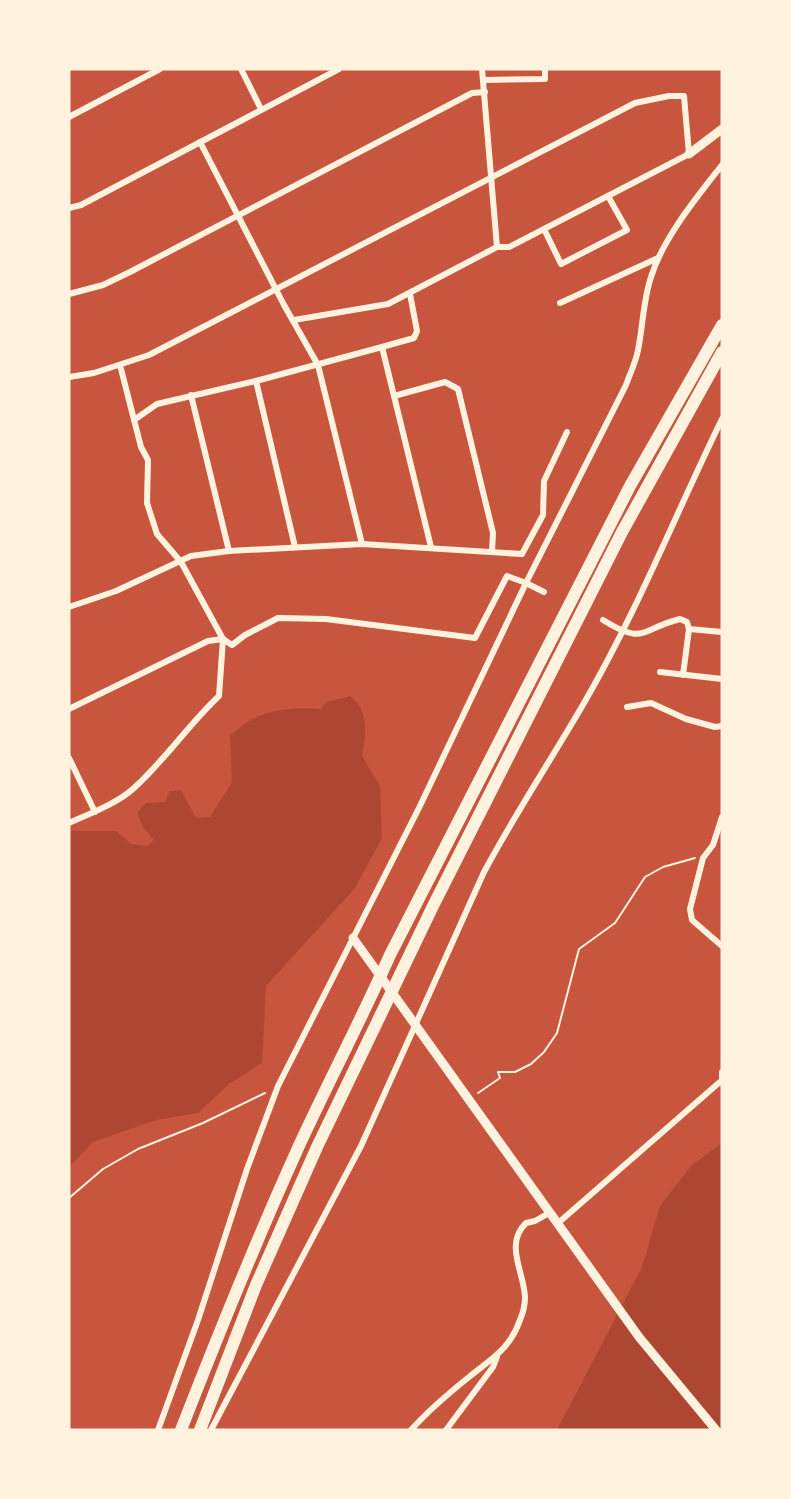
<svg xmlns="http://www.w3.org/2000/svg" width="791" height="1499" font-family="'Sofia Sans Condensed',sans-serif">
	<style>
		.green { fill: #ae4732 }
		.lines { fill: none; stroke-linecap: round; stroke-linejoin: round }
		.path { stroke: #fff3e0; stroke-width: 2 }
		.minor { stroke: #fff3e0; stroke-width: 6 }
		.tertiary { stroke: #fff3e0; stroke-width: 9 }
		.trunk { stroke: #fff3e0; stroke-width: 12 }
	</style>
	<rect width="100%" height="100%" fill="#c8553d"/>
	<g class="green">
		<path d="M 350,696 C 370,712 366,734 362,756 L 380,786 L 382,838 L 355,888 L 266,986 L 262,1063 L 229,1084 L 198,1113 L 156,1120 L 93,1142 L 69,1167 L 69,831 L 116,831 L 131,844 L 147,846 L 154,840 L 143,827 L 137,813 L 146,803 L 165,802 L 170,791 L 181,790 L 196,818 L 210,817 L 232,782 L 230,735 C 238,729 246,722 254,718 C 274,709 300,707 321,709 L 326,702 Z"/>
		<path d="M 722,1143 L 722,1430 L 557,1430 L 642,1267 L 660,1206 L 692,1165 Z"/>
	</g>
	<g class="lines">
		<g class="path">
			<path d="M 478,1093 L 500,1078 L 498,1072 L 515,1072 L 531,1064 L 544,1052 L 557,1033 L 579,949 L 615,923 L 645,877 L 663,867 L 695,858"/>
			<path d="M 69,1198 L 103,1169 L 138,1149 L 203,1123 L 265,1093"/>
		</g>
		<g class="minor">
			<path d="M 241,69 L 261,109"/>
			<path d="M 482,69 L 497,247"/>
			<path d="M 484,80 L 545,79 L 545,69"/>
			<path d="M 69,117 L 160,69"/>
			<path d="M 200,142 L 284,305 L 318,365 L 362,544"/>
			<path d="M 69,208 L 81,205 L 339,69"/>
			<path d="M 544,229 L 561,264 L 627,230 L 608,196"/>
			<path d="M 69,294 L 103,285 L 130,272 L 472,93 L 485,92"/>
			<path d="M 560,303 L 658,258"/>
			<path d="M 382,347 L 414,338 L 417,331 L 410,294"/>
			<path d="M 69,377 L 94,373 L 149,355 L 635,103 L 669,96 L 684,96 L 689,154 L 509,247 L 497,247 L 388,304 L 294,320"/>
			<path d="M 256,381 L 295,547"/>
			<path d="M 191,395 L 229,551"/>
			<path d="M 394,396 L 445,382 L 458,389 L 493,533 L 492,552"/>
			<path d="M 134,420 L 157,404 L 256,381 L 382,347 L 431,547"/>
			<path d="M 69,607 L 116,591 L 191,556 L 229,551 L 362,544 L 522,554 L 543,515 L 544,481 L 567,432"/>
			<path d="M 603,620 C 645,646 640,629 680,619 L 687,622 L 689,629 L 722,632"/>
			<path d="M 660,672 L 722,679"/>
			<path d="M 683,675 L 689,629"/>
			<path d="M 627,707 L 651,703 L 686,719 L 715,727 L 722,726"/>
			<path d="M 69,709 L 208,641 L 223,639 L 232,645 L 245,635 L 278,618 L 326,619 L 475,638 L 507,576 L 526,583 L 544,592"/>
			<path d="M 69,758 L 95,812"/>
			<path d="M 722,817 L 713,845 L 703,858 L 690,909 L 692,920 L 722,946"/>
			<path d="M 69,823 C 89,814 118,803 134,788 C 165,760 189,724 219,696 L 223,639 L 181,562 L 157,534 L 147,503 L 148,460 L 141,447 L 120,365"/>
			<path d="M 722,1083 L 722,1072"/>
			<path d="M 557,1224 L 721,1081"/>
			<path d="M 158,1430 L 198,1320 L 247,1169 L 278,1086 L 419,808 L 526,583 L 626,385 C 630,373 636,362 638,350 C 643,326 643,301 651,277 C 663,238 697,197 722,165"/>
			<path d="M 211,1430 L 361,1146 L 484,872 C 515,814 551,760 584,703 C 637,612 676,513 722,419"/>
			<path d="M 411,1430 C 428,1411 449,1393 469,1377 C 492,1358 510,1349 520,1320 C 523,1313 525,1305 525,1297 C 524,1272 504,1244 526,1223 L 535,1221 L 549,1213"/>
			<path d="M 446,1430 L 493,1367 L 497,1357"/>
		</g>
		<g class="tertiary">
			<path d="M 689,154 L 722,129"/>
			<path d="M 353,938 L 639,1337 L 716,1430"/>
		</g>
		<g class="trunk">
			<path d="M 181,1430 C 218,1335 256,1241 298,1148 C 328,1083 361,1020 390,955 L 630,486 L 722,325"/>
			<path d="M 200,1430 L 256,1285 L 317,1147 L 433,906 L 622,532 L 722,352"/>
		</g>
	</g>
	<rect width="791" height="1499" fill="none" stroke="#fff3e0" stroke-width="141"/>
</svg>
